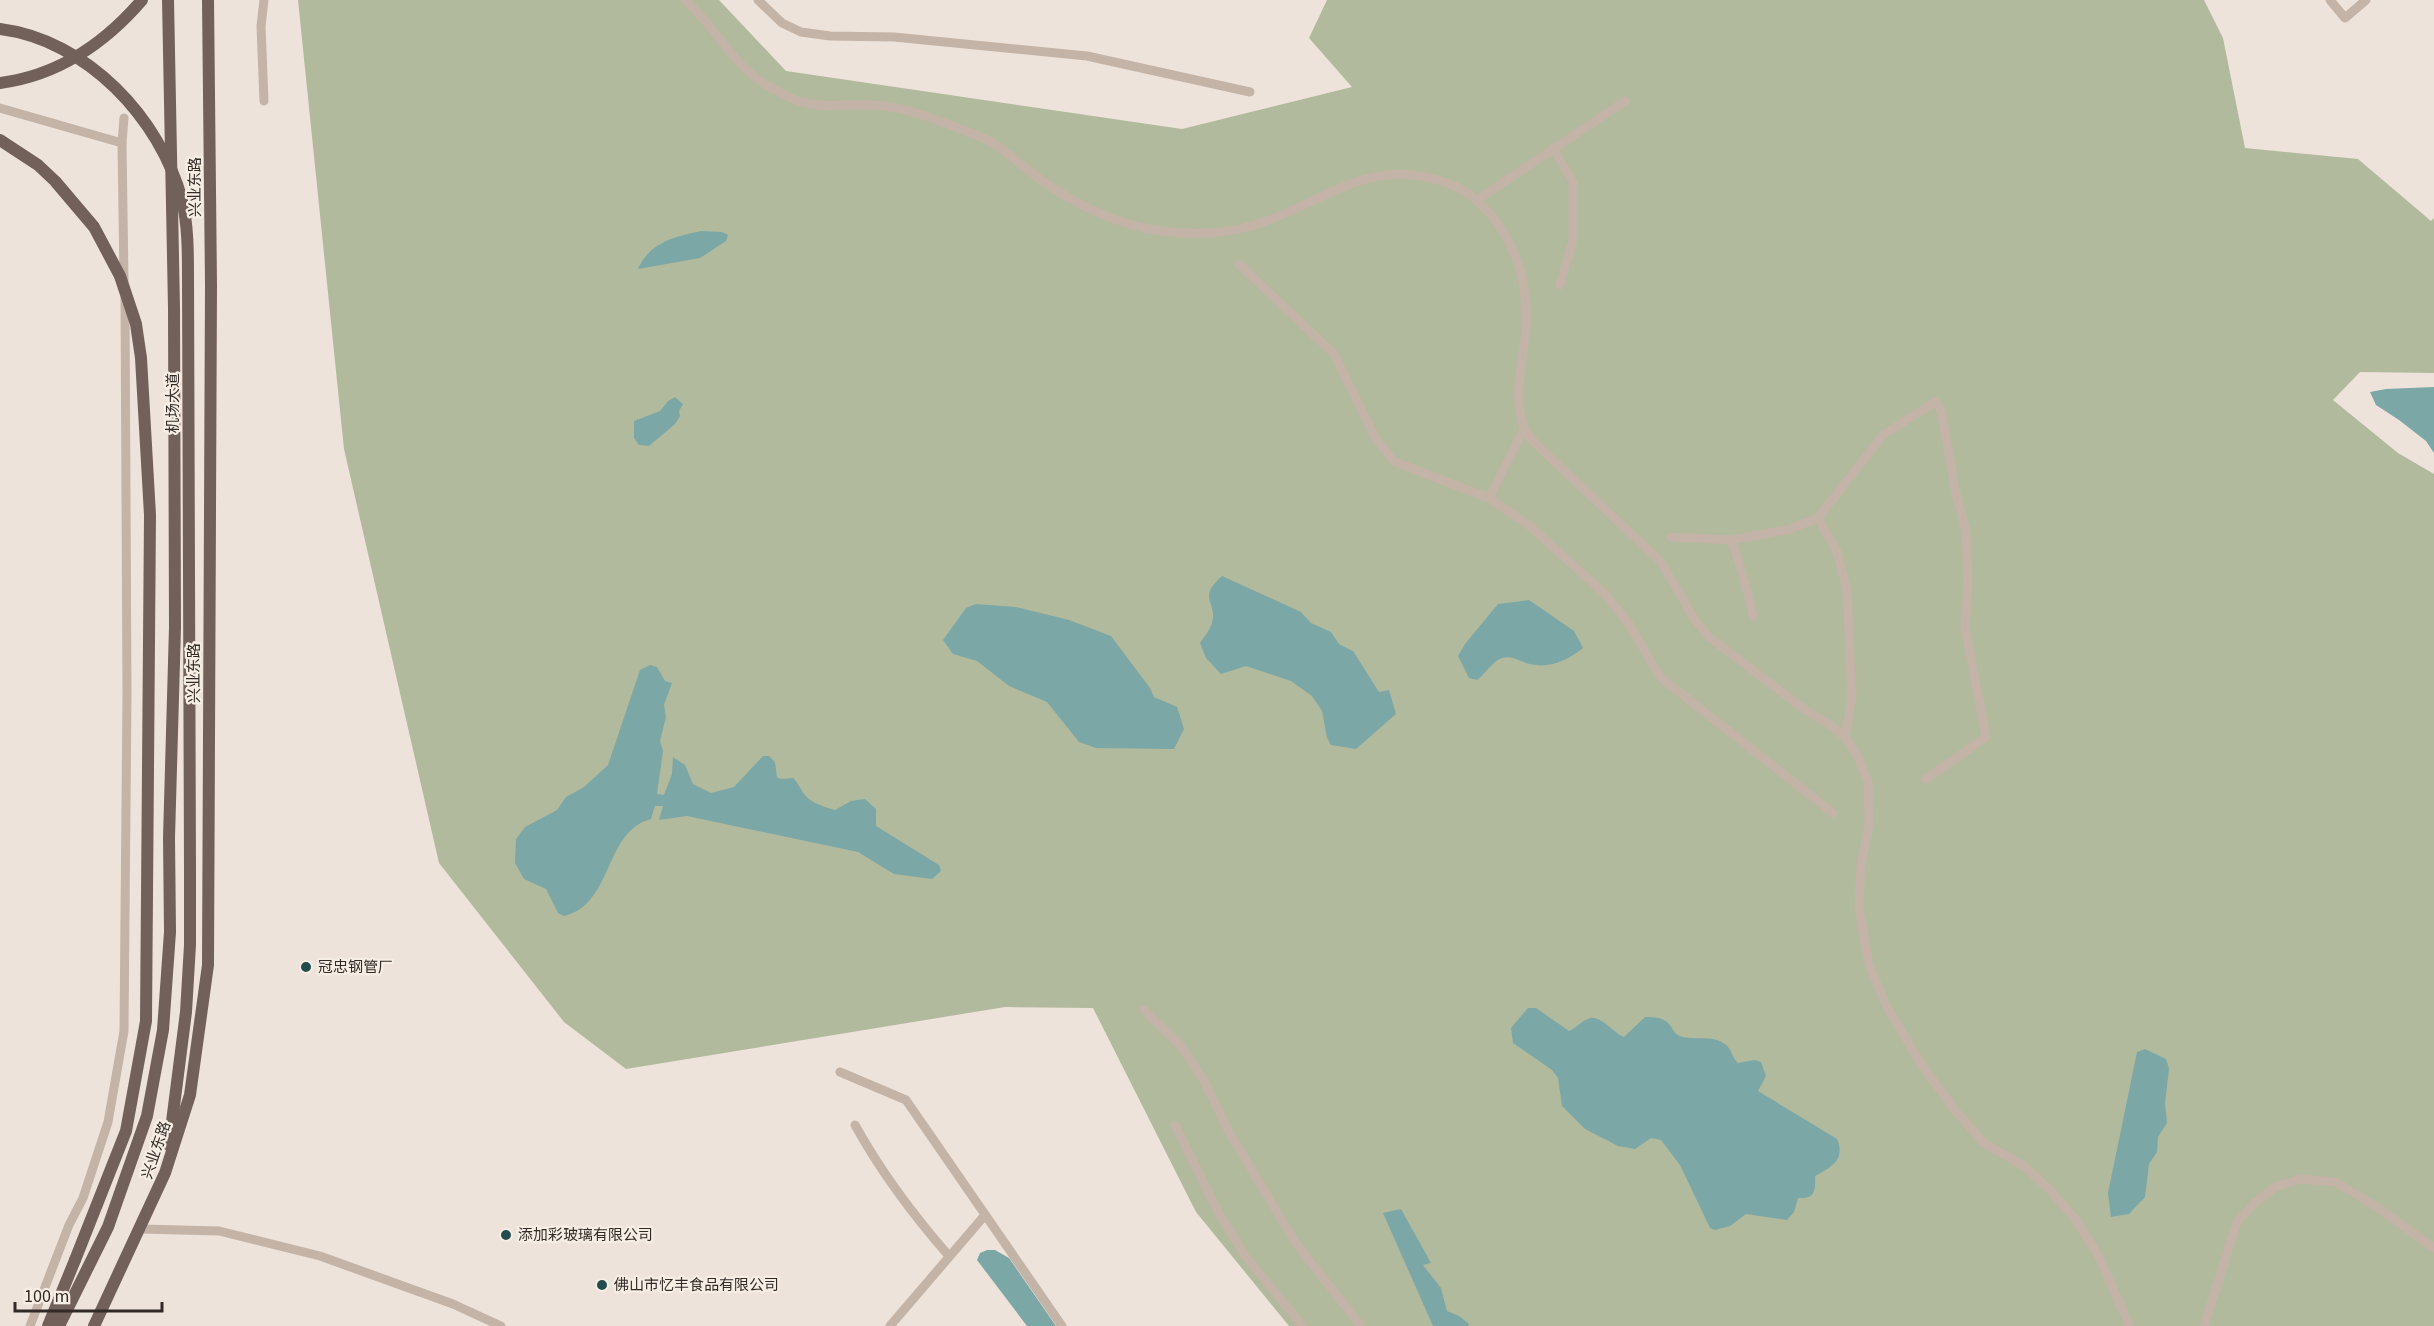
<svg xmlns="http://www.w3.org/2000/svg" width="2434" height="1326" font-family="'Source Sans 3','Noto Sans SC',sans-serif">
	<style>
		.green { fill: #b1ba9c }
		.water { fill: #7ca7a7 }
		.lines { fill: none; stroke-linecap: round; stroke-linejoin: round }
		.minor { stroke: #c4b3a7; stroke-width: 9 }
		.major { stroke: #72615a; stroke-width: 12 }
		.major-bridge { stroke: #72615a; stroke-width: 12 }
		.poi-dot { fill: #224d4e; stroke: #f6eee5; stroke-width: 2 }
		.labels { text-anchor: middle; stroke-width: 4.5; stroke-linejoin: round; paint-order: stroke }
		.street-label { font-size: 15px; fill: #322a27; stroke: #f6eee5 }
		.poi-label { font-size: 15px; fill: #322a27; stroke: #f6eee5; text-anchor: start }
	</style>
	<rect width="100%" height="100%" fill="#eee3da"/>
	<path class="green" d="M 298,0 L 719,0 L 786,71 L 1182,129 L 1352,87 L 1309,38 L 1327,0 L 2204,0 L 2223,38 L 2245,148 L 2358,159 L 2431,221 L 2434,218 L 2434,373 L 2360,372 L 2333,400 L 2398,453 L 2434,474 L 2434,1326 L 1289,1326 L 1196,1212 L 1093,1008 L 1005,1007 L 626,1069 L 564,1022 L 439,863 L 344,449 Z"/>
	<g class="water">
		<path d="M 701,231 L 722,232 L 728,235 L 726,241 L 700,258 L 638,269 C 650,242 674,237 701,231 Z"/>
		<path d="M 2434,387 L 2434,453 L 2426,441 L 2399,420 L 2376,405 L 2370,392 L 2386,389 Z"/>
		<path d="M 675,397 L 683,404 L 679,411 L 680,416 L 675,424 L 649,446 L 639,445 L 634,438 L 634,421 L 660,411 L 668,401 Z"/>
		<path d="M 1222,576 L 1301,612 L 1311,623 L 1331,632 L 1339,644 L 1353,651 L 1379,692 L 1389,690 L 1396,714 L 1356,749 L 1331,745 L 1327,738 L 1322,711 L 1312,696 L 1291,681 L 1246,666 L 1221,674 L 1206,658 L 1200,643 C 1204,637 1210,630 1212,623 C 1218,601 1196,599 1222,576 Z"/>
		<path d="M 1529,600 L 1574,631 L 1583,648 C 1568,660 1550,669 1530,664 C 1520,662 1513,655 1502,658 C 1493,661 1485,674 1477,680 L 1469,678 L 1458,656 L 1465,644 L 1498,604 Z"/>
		<path d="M 976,604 L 1016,607 L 1069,620 L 1111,636 L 1150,688 L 1154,697 L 1177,707 L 1184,729 L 1174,749 L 1096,748 L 1079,742 L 1047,702 L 1009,686 L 977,661 L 953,654 L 943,640 L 966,608 Z"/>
		<path d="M 650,665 L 657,667 L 665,681 L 672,683 L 664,705 L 666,717 L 660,741 L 663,751 L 657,794 L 664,795 L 672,774 L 673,757 L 685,765 L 693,784 L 711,793 L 734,787 L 763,756 L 769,756 L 775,762 L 777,777 L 780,779 L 793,778 C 798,783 800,788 804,794 C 811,803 824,807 835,810 L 851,801 L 865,799 L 876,809 L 876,826 L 939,865 L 941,871 L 932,879 L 894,874 L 858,852 L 687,816 L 659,820 L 663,806 L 655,806 L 651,819 C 603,832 614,904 564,916 L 558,913 L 546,889 L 524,879 L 515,863 L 516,839 L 525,827 L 557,810 L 566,797 L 584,787 L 608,765 L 640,670 Z"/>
		<path d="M 1528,1008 L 1536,1008 L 1569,1031 C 1576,1028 1583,1020 1590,1018 C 1602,1016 1613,1033 1624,1037 L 1645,1017 C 1678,1016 1667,1034 1683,1037 C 1697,1040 1712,1035 1725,1044 C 1732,1049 1732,1058 1738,1063 L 1754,1060 L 1761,1062 L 1766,1076 L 1758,1091 L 1837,1139 C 1846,1160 1831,1167 1815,1176 C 1816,1192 1814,1199 1798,1198 L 1794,1212 L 1787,1220 L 1746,1214 L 1730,1226 L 1715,1230 L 1710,1228 L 1680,1165 L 1661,1140 L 1651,1138 L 1635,1149 L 1618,1146 L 1585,1129 L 1562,1106 L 1558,1078 L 1552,1070 L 1513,1043 L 1511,1028 Z"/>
		<path d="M 2145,1049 L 2166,1059 L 2169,1069 L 2165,1103 L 2167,1123 L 2158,1137 L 2157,1152 L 2149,1164 L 2145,1197 L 2129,1214 L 2111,1217 L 2108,1193 L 2137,1052 Z"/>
		<path d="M 1401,1209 L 1431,1263 L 1423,1265 L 1441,1288 L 1447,1311 L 1459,1316 L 1469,1324 L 1468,1326 L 1433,1326 L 1383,1213 Z"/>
		<path d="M 987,1250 L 995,1250 L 1009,1258 L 1056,1326 L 1027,1326 L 977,1260 L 980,1253 Z"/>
	</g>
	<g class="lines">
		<g class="minor">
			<path d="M 264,0 L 261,26 L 264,101"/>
			<path d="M 685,0 C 708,20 724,48 746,69 C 757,81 775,90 789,97 C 817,111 845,103 874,105 C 910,107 946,124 979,136 C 1001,145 1020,165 1040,179 C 1074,204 1118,225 1161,231 C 1192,235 1228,234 1258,224 C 1318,205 1364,161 1431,178 C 1449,183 1464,188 1477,201 C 1513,233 1528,277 1526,325 C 1525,359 1511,393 1524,427 C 1526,434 1533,440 1537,445 L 1661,562 L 1695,620 L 1709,637 L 1807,711 L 1829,724 L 1845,737 L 1858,757 L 1868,782 L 1869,825 L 1861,864 L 1859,908 L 1869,965 L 1887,1007 L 1920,1062 L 1954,1109 L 1984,1143 L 2024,1166 L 2050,1190 L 2076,1220 L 2099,1257 L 2130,1326"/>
			<path d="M 758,0 L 782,23 L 801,32 L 830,36 L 894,37 L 1087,56 L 1250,92"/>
			<path d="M 2330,0 L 2345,18 L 2366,0"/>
			<path d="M 0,108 L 122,143"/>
			<path d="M 124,118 L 122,143 L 124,281"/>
			<path d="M 1553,148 L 1573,182 L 1573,240 L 1560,285"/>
			<path d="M 1477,200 L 1625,101"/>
			<path d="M 1239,264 L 1334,354 L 1376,439 L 1395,462 L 1489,498 L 1531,527 L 1606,595 L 1629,624 L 1660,677 L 1833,813"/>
			<path d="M 1489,498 L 1524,429"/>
			<path d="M 1818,518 L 1837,552 L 1847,590 L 1852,699 L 1845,737"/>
			<path d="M 1671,537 L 1732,540 L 1790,529 L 1818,518 L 1883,435 L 1935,402 L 1941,410 L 1956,493 L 1966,531 L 1968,584 L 1965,627 L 1986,737 L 1926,779"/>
			<path d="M 1732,540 L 1748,593 L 1753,616"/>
			<path d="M 1144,1010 L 1181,1046 L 1206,1084 L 1229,1132 L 1297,1245 L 1361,1326"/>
			<path d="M 840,1072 L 906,1100 L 1062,1326"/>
			<path d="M 855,1125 C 881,1172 914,1216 949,1256"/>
			<path d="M 1175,1125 L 1216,1208 L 1245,1256 L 1303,1326"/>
			<path d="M 141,1229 L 219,1231 L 320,1256 L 453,1304 L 501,1326"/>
			<path d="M 30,1326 L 69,1225 L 83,1198 L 108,1122 L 124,1031 L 127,694 L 125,297"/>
			<path d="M 890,1326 L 985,1215"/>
			<path d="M 2204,1326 L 2237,1222 L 2256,1202 L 2275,1187 L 2300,1179 L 2336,1182 L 2380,1209 L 2434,1248"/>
		</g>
		<g class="major">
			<path d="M 169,1145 L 186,1012 L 190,945 L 190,870"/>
			<path d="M 48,1326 L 75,1260"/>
			<path d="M 59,1326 L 108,1227 L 147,1116 L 163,1030 L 170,932 L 169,838 L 175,627 L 174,308 L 168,0"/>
			<path d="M 94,1326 L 165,1173 L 190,1095 L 208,965 L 211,285 L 208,0"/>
		</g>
		<g class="major-bridge">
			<path d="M 0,29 C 87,40 160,118 182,200 C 188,225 188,252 188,278 L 190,870"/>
			<path d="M 0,83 C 57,76 105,43 142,0"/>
			<path d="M 0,140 L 38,165 L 55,181 L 94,227 L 120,276 L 136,324 L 141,358 L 150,515 L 146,1021 L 126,1131 L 75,1260"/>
		</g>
	</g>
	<g class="poi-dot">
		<circle cx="306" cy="967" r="6"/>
		<circle cx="506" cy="1235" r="6"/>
		<circle cx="602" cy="1285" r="6"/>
	</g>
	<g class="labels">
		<g class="street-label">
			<text transform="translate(195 187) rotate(-90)" y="5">兴业东路</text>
			<text transform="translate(173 403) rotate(-90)" y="5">机场大道</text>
			<text transform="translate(194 673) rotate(-90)" y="5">兴业东路</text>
			<text transform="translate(156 1150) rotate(-71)" y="5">兴业东路</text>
		</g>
		<g class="poi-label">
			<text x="318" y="972">冠忠钢管厂</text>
			<text x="518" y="1240">添加彩玻璃有限公司</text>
			<text x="614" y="1290">佛山市忆丰食品有限公司</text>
		</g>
	</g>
	<path d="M15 1302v9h147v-9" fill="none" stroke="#322a27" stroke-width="3"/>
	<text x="24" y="1302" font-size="18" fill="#322a27" stroke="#f6eee5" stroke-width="4.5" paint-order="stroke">100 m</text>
</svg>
